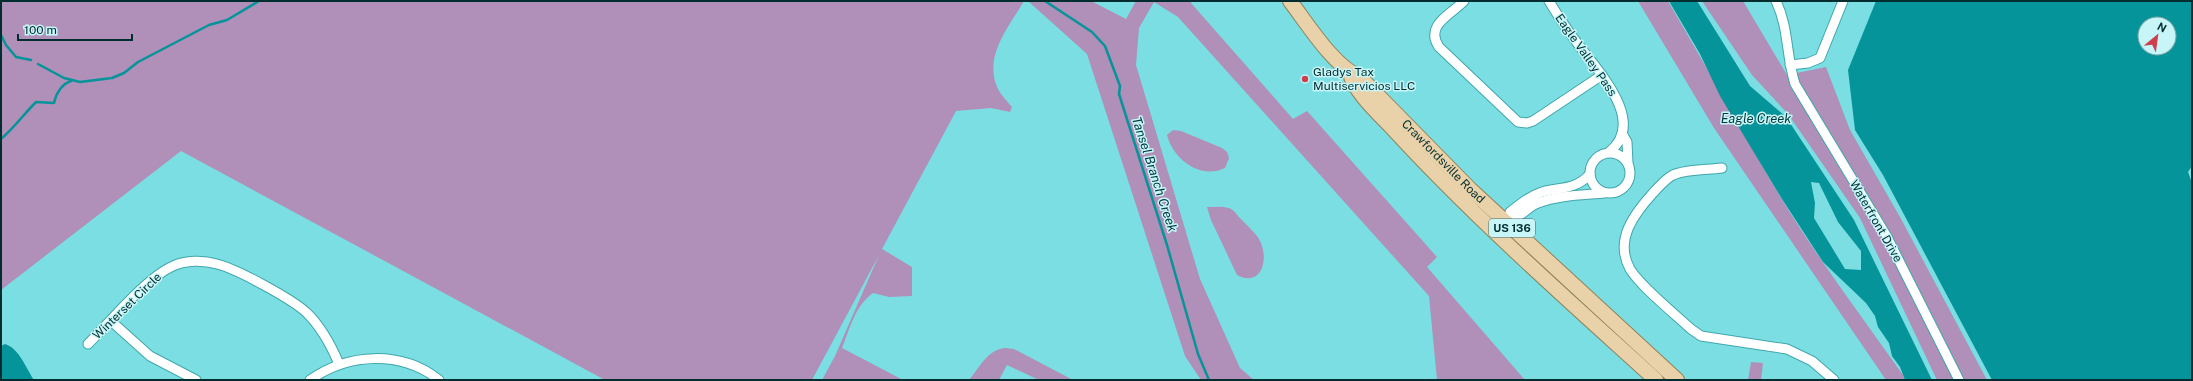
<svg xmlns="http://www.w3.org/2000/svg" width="2193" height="381" font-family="'Public Sans',sans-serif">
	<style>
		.green { fill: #b08fb8 }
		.water { fill: #049499; fill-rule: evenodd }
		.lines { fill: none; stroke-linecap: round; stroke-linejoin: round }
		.stream { stroke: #049499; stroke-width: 2.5 }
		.minor-casing { stroke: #40a7ac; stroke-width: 11 }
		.primary-casing { stroke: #8e8459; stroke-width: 16 }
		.minor { stroke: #fff; stroke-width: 9 }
		.primary { stroke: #e9d1a9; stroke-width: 14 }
		.poi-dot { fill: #ce3e4b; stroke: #c8f6f8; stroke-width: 1.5 }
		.labels { text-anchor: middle; stroke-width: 3; stroke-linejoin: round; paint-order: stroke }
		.shield { fill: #c8f6f8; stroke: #3c6a6c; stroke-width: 1 }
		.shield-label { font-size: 11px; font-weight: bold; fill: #002e30 }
		.street-label { font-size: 12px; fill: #002e30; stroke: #c8f6f8 }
		.poi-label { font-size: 12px; fill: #002e30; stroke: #c8f6f8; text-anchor: start }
		.water-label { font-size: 13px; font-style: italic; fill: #013a3c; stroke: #c8f6f8 }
	</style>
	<rect width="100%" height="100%" fill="#7adee3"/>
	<g class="green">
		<path d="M 1,1 L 1024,1 C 1009,27 984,55 997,87 C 1000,94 1007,101 1012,107 L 1010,112 L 991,108 L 956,111 L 882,249 L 912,267 L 912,296 L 889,297 L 873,293 C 855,306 850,328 842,348 L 903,380 L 822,380 L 835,356 L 879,255 L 812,380 L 605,380 L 181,151 L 1,290 Z"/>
		<path d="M 1028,1 L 1091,1 L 1126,19 L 1136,1 L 1192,1 L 1191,3 L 1293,119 L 1307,111 L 1437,257 L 1427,267 L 1525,380 L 1437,380 L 1429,296 L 1178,17 L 1154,2 L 1139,28 L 1136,65 L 1200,279 L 1240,368 L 1254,380 L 1201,380 L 1185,356 L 1087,54 Z"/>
		<path d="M 1638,1 L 1668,1 C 1709,71 1747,142 1789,211 C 1824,267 1865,321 1903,375 L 1905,380 L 1886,380 L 1714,128 Z"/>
		<path d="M 1702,1 L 1743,1 L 1787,75 L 1826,67 L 1850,130 L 1900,217 L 1987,380 L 1937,380 L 1860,218 L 1788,114 L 1752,75 Z"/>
		<path d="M 1173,130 L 1181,131 L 1222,148 L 1227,152 L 1229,158 L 1225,168 C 1200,180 1173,159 1167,135 Z"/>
		<path d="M 1207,207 C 1214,207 1222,206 1229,208 C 1235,210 1237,216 1242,220 C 1248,227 1256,233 1260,241 C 1269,259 1262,288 1237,275 L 1211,220 Z"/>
		<path d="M 1005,348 L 1014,349 L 1073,380 L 1039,380 L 1007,365 L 999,380 L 969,380 C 980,367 987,350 1005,348 Z"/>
		<path d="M 1751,362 L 1763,363 L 1761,380 L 1748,380 Z"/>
	</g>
	<g class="water">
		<path d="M 1669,1 L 1697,1 L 1750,86 L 1786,117 L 1854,220 L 1932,380 L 1905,380 L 1900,367 L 1892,356 L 1889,343 L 1878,327 L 1875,316 L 1866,303 L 1823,262 L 1782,199 L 1720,96 L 1700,54 ZM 1811,182 L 1819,183 L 1838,222 L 1861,251 L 1861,270 L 1845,269 L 1814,218 L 1815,203 Z"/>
		<path d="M 1876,1 L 2192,1 L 2192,166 L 2188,172 L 2192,183 L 2192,380 L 1992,380 L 1883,175 L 1855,130 L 1848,70 ZM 2145,24 L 2169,24 L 2169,48 L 2145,48 Z"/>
		<path d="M 5,344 C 19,348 26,368 34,380 L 1,380 L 1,346 Z"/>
	</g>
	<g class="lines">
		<g class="stream">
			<path d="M 1045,1 L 1092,32 L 1105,46 L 1120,86 L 1119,94 L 1167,245 L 1198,354 L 1209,380"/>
			<path d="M 1,35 L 6,45 L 16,57 L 31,60"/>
			<path d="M 38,64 L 64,78 L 80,82 L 112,78 L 124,73 L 138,62 L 209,25 L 227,20 L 259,1"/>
			<path d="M 1,139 C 14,128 24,114 36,102 L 54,103 C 56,93 62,84 71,81"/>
		</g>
		<g class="minor-casing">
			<g id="minor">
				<path d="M 1464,1 C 1452,14 1424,25 1439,47 L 1518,122 L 1527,123 L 1533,121 L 1602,75"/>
				<path d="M 1549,1 C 1558,16 1567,30 1578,44 C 1597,70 1648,122 1609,152"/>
				<path d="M 1776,1 C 1789,28 1786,56 1795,84 L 1886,235 L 1959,380"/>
				<path d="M 1790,65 L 1808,63 L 1820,58 L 1843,1"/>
				<path d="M 1623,135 L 1627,142 L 1628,164"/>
				<circle cx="1610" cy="173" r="20"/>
				<path d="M 1722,168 C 1706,170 1687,169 1673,175 C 1665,179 1659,187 1653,193 C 1634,214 1614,240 1630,269 C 1640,286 1675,314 1691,329 L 1701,336 L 1787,349 L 1812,361 L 1834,380"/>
				<path d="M 1509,220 C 1521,218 1527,207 1538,203 C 1558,195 1584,195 1605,193"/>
				<path d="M 1496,233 L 1509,220 L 1510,212 C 1520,204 1530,196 1542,192 C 1560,187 1576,190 1590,174"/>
				<path d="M 111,321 L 150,356 L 196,380"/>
				<path d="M 88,344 C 110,322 146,278 173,266 C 186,260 203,260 217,264 C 237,269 292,299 307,313 C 322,328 331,345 339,364"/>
				<path d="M 310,380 C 348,353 401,350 439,380"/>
			</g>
		</g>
		<g class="primary-casing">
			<g id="primary">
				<path id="s1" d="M 1290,1 C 1307,23 1334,67 1360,77 L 1471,190 L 1677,380"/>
				<path d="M 1350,73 C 1354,92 1381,116 1394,130 C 1476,219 1567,299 1656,380"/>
			</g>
		</g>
		<use href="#minor" class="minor"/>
		<use href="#primary" class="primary"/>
	</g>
	<circle class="poi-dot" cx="1305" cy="79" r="4"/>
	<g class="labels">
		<rect class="shield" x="1489" y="219" width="46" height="18" rx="3"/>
		<g class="shield-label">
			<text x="1512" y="232">US 136</text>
		</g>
		<g class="street-label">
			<text transform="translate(1586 55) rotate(55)" y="4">Eagle Valley Pass</text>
			<text dy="4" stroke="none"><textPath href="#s1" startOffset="223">Crawfordsville Road</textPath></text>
			<text transform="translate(1876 221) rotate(60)" y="4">Waterfront Drive</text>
			<text transform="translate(127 306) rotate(-44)" y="4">Winterset Circle</text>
		</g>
		<g class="poi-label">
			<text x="1313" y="76">Gladys Tax<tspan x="1313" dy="14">Multiservicios LLC</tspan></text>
		</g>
		<g class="water-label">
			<text x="1756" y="123">Eagle Creek</text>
			<text transform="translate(1155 174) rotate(72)" y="5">Tansel Branch Creek</text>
		</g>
	</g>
	<rect width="2193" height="381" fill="none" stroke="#002e30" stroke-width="4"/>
	<g transform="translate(2157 36) rotate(29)"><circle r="19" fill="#c8f6f8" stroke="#78a6a8"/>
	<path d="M0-3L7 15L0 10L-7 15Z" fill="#ce3e4b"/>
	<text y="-6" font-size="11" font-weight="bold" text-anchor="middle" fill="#002e30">N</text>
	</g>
	<path d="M18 34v6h114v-6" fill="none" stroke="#002e30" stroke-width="2"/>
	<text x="24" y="34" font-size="12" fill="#002e30" stroke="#c8f6f8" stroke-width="3" paint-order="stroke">100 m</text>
</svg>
